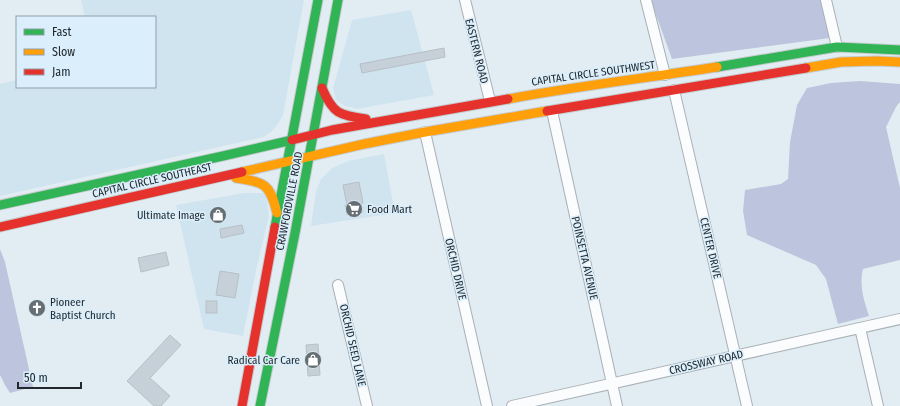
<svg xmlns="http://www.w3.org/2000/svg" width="900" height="406" font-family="'Fira Sans Condensed',sans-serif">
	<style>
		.built { fill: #d0e4f0 }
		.forest { fill: #bcc5dd }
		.building { fill: #c6d0d9; stroke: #b8bfc5 }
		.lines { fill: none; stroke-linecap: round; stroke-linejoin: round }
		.street-casing { stroke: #a8b0b5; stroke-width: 12 }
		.fast-casing { stroke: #c4cacd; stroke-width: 11 }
		.slow-casing { stroke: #c4cacd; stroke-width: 11 }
		.jam-casing { stroke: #c4cacd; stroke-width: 11 }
		.street { stroke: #fbfcfd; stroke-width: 10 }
		.fast { stroke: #30b455; stroke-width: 9 }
		.slow { stroke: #ff9f0a; stroke-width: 9 }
		.jam { stroke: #e5322d; stroke-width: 9 }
		.labels { text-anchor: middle; stroke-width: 3; stroke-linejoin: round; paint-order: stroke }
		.street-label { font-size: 11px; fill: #22292e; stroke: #daeefb }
		.poi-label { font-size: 11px; fill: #22292e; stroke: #daeefb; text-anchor: start }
	</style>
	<rect width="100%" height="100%" fill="#e2edf3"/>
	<g class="built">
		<path d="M 81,0 L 304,0 L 283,115 L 278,124 L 270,133 L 263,137 L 255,139 L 0,196 L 0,84 L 17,80 L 17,87 L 155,87 L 155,17 L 85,17 Z"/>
		<path d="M 411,10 L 434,95 L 357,109 L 345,106 L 336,100 L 333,88 L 352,20 Z"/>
		<path d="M 384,154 L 395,213 L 311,226 L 316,192 L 321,179 L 332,168 L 348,161 Z"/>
		<path d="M 244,193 L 264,193 L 266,194 L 269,216 L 257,266 L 243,336 L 204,329 L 176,205 Z"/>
	</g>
	<g class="forest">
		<path d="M 653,0 L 822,0 L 830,38 L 672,59 L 651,1 Z"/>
		<path d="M 860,81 L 900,84 L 900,102 L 896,107 L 886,127 L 900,188 L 900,260 L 863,269 C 859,285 864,301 869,316 L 838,324 L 826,279 L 816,265 L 747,235 L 743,211 L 745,190 L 781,184 L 788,179 L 790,142 L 797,105 L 807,88 L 831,83 Z"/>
		<path d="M 0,249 L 5,262 L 33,387 L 10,393 L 5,385 L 0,375 Z"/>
	</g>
	<g class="building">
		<path d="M 444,48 L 445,57 L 362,73 L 360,64 Z"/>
		<path d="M 359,182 L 363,203 L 361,204 L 363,212 L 347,215 L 345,205 L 347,205 L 343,185 Z"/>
		<path d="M 242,225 L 244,233 L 221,238 L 220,229 Z"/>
		<path d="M 166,252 L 169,265 L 141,272 L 138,258 Z"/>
		<path d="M 220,271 L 239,274 L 235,298 L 216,295 Z"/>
		<rect x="206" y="301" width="11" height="12"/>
		<path d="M 170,335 L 181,345 L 150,378 L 170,396 L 161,406 L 154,406 L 127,381 Z"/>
		<path d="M 318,344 L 320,375 L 308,376 L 306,345 Z"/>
	</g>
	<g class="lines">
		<g class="street-casing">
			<g id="street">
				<path d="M 465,0 L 490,101"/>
				<path d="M 646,0 L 665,75"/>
				<path d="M 826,0 L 837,47"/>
				<path d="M 674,90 L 747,406"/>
				<path d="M 552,111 L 617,406"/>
				<path d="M 425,132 L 487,406"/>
				<path d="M 338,285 L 367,406"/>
				<path d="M 860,328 L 878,406"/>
				<path d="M 512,406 L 900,319"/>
			</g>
		</g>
		<g class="fast-casing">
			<g id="fast">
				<path d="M 717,67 L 837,47 L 900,50"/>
				<path d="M 0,205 L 223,156 L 292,140"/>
				<path d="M 275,227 L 318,0"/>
				<path d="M 260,406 L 295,233 L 338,0"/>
			</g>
		</g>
		<g class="slow-casing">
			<g id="slow">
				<path d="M 806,68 L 841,62 L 877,61 L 900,62"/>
				<path d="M 508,99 C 577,86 647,78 717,67"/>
				<path d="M 242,172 L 364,144 L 425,132 L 547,111"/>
				<path d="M 236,178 C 265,182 270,184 277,213"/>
			</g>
		</g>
		<g class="jam-casing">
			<g id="jam">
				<path d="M 322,88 C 333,114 339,115 366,119"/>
				<path d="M 547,111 L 806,68"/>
				<path d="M 292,140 L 332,130 L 508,99"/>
				<path d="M 0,227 L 242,172"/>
				<path d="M 242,406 L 275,227"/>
			</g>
		</g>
		<use href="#street" class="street"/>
		<use href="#fast" class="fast"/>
		<use href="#slow" class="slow"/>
		<use href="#jam" class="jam"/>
	</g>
	<defs>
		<g id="supermarket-disc" transform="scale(0.9)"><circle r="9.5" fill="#656e73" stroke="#daeefb"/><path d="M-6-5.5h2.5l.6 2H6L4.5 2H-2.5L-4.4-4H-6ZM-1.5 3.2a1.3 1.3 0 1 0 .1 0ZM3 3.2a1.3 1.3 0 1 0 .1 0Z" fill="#fff"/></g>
		<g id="shop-disc" transform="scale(0.9)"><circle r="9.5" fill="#656e73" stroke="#daeefb"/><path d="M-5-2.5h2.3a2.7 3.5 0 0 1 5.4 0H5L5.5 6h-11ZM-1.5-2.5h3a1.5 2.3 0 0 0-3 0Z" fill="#fff"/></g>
		<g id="church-disc" transform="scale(0.9)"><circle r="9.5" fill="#656e73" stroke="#daeefb"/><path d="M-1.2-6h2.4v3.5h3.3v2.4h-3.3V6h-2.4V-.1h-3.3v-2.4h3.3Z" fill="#fff"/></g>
	</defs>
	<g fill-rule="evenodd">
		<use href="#supermarket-disc" x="354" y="209"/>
		<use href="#shop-disc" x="218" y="215"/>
		<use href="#church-disc" x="37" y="308"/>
		<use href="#shop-disc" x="313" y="360"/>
	</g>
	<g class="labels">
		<g class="street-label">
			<text transform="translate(477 51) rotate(76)" y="4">EASTERN ROAD</text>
			<text transform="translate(593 73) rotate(-8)" y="4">CAPITAL CIRCLE SOUTHWEST</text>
			<text transform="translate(152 180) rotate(-13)" y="4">CAPITAL CIRCLE SOUTHEAST</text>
			<text transform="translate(289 201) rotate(-79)" y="4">CRAWFORDVILLE ROAD</text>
			<text transform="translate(711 248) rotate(77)" y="4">CENTER DRIVE</text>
			<text transform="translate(585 258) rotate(77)" y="4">POINSETTA AVENUE</text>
			<text transform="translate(456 269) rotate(77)" y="4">ORCHID DRIVE</text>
			<text transform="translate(353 345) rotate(77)" y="4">ORCHID SEED LANE</text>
			<text transform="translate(706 362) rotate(-13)" y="4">CROSSWAY ROAD</text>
		</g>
		<g class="poi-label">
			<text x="367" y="213">Food Mart</text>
			<text x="205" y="219" text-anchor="end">Ultimate Image</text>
			<text x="50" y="306">Pioneer<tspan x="50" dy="13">Baptist Church</tspan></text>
			<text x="300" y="364" text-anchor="end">Radical Car Care</text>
		</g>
	</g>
	<rect x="16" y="16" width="140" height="72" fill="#daeefb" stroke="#909fa9"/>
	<rect x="24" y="29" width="20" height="6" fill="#30b455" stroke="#909fa9"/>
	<text x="52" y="36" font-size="12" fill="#22292e">Fast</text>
	<rect x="24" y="49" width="20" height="6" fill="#ff9f0a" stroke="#909fa9"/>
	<text x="52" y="56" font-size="12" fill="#22292e">Slow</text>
	<rect x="24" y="69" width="20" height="6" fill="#e5322d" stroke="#909fa9"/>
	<text x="52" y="76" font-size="12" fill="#22292e">Jam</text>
	<path d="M18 382v6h63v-6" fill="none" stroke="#22292e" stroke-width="2"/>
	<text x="24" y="382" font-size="12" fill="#22292e" stroke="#daeefb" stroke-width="3" paint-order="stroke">50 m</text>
</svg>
